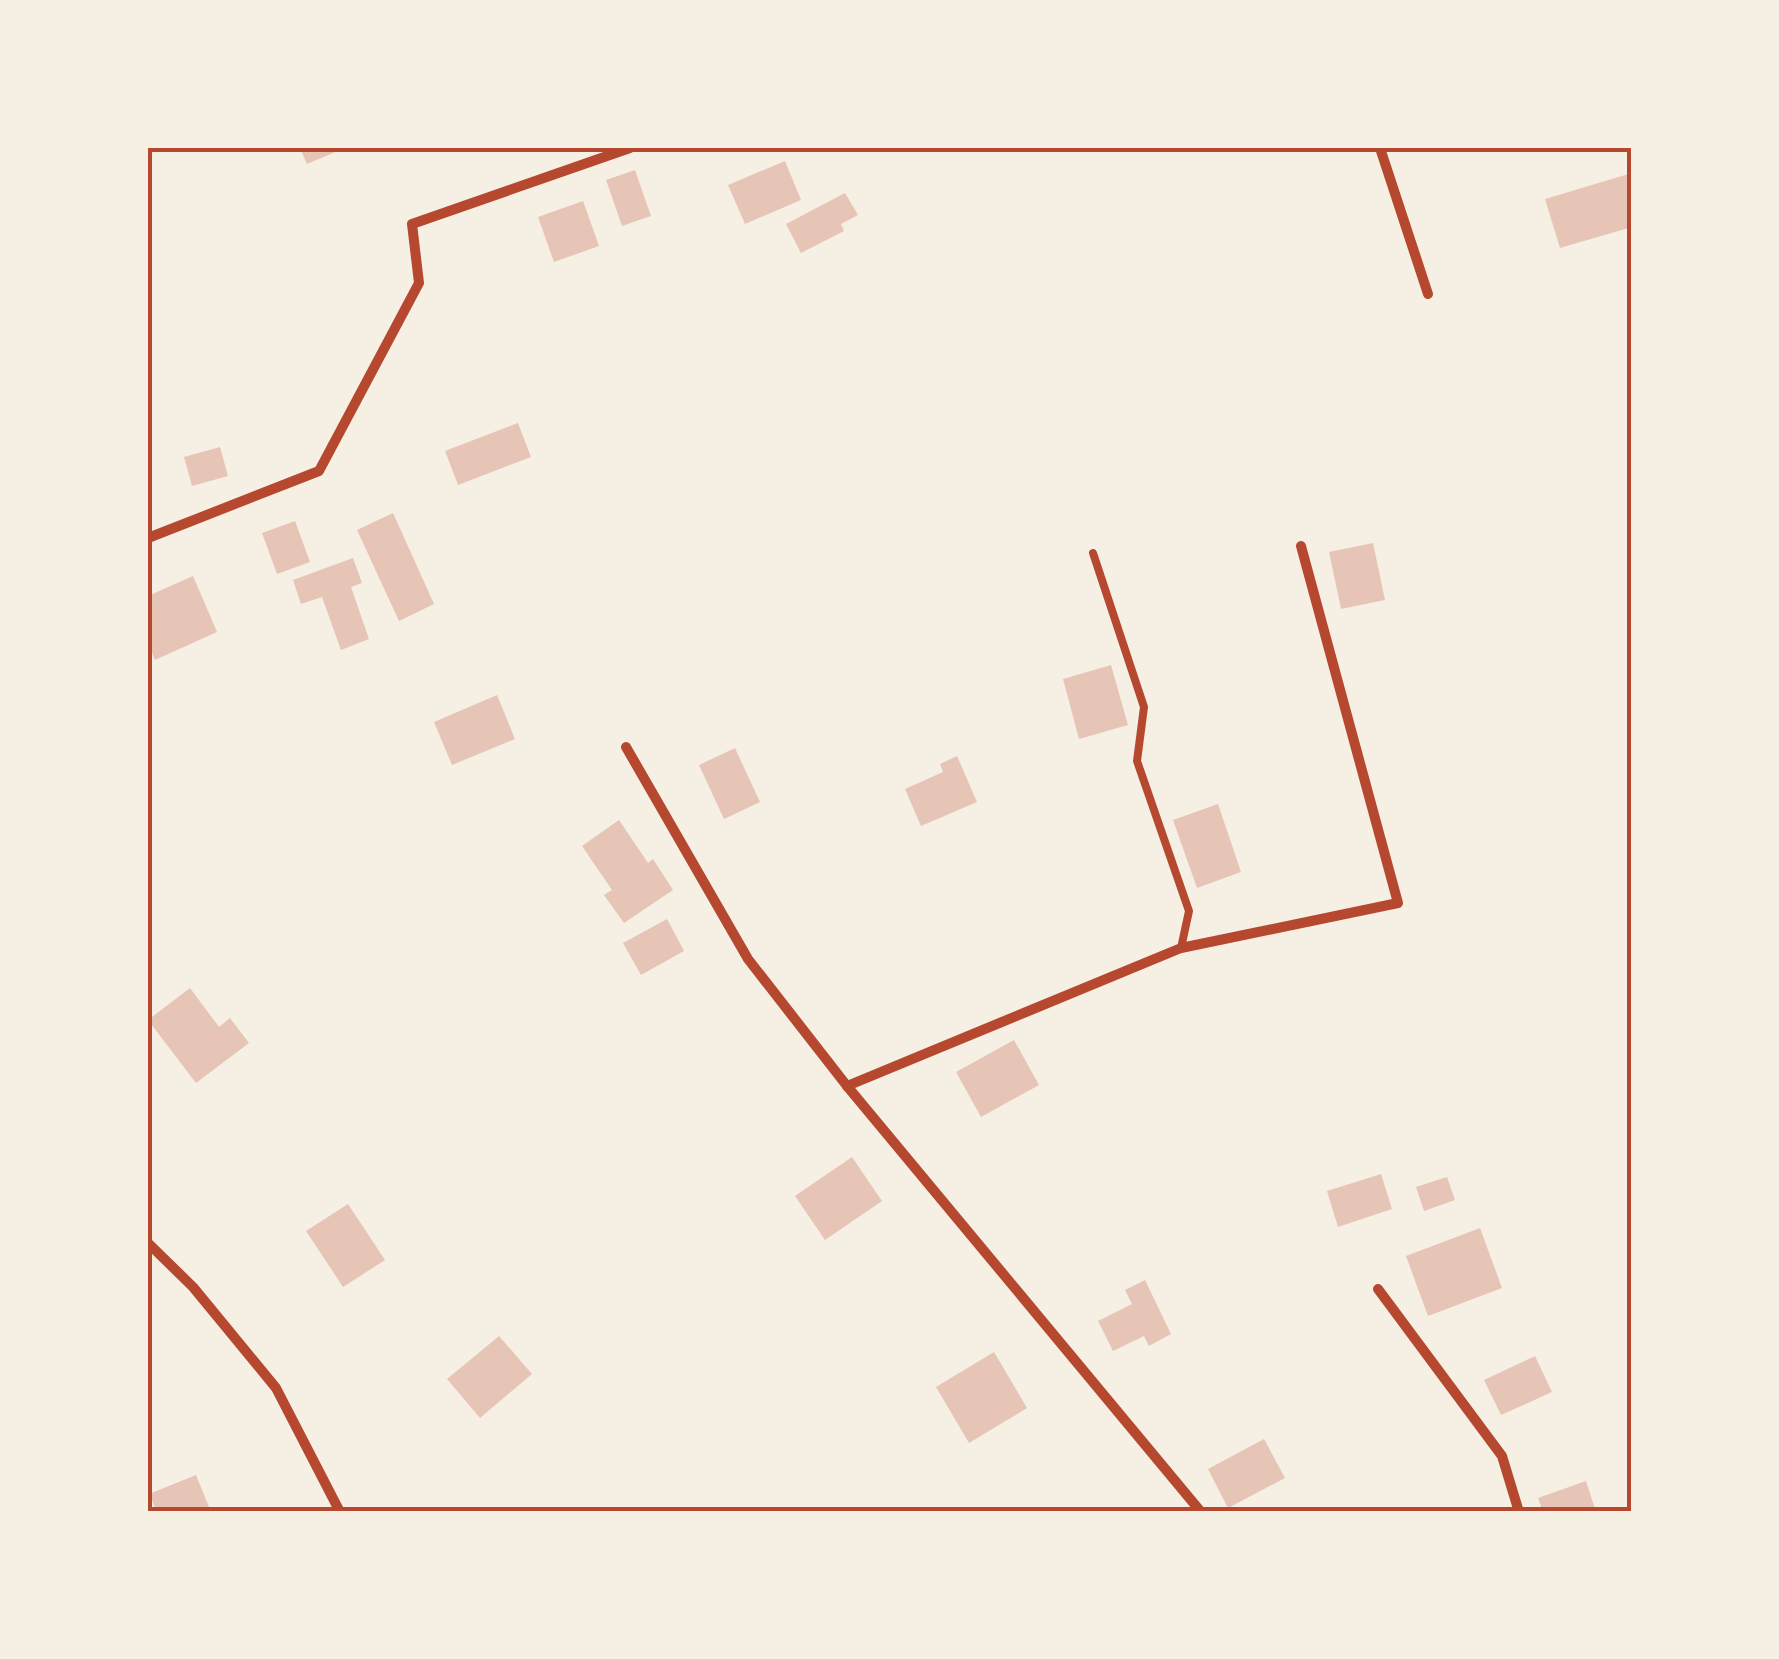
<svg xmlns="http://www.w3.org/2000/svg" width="1779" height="1659" font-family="Rubik,sans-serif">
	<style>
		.building { fill: #e6c5b7 }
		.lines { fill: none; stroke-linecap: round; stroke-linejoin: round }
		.service { stroke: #b5482f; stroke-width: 8 }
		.minor { stroke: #b5482f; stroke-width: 10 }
		.neatline { fill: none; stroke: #b5482f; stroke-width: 4 }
	</style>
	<rect width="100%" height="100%" fill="#f6efe4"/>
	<g class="building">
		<path d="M 300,148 L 345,148 L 307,164 Z"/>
		<path d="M 785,161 L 801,200 L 745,224 L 728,185 Z"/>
		<path d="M 635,170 L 651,216 L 622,226 L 606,180 Z"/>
		<path d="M 1632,173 L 1632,227 L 1560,248 L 1545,199 Z"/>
		<path d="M 845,193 L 858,215 L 841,224 L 844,231 L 801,253 L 786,224 Z"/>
		<path d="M 583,201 L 599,246 L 554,262 L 538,217 Z"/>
		<path d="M 518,423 L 531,457 L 458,485 L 445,451 Z"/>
		<path d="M 220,447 L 228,476 L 192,486 L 184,457 Z"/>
		<path d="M 393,513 L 434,604 L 399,621 L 357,530 Z"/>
		<path d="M 295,521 L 310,562 L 277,574 L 262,533 Z"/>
		<path d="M 1373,543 L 1385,600 L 1341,609 L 1329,552 Z"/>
		<path d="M 353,558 L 362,583 L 351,587 L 369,639 L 341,650 L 322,597 L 301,604 L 293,580 Z"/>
		<path d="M 193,576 L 217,632 L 155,660 L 148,643 L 148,596 Z"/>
		<path d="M 1111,665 L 1128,725 L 1079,739 L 1063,679 Z"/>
		<path d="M 497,695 L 515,739 L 452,765 L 434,722 Z"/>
		<path d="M 735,748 L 760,802 L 724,819 L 699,765 Z"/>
		<path d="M 957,756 L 977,802 L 921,826 L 905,789 L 943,772 L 940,764 Z"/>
		<path d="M 1218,804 L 1241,872 L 1197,888 L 1173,820 Z"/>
		<path d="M 619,820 L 648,863 L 653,859 L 673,890 L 624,923 L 604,895 L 612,890 L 582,846 Z"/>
		<path d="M 667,919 L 684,951 L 641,975 L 623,943 Z"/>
		<path d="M 190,988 L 219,1027 L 230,1018 L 249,1043 L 196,1083 L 148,1020 Z"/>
		<path d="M 1014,1040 L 1039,1085 L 981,1117 L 956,1072 Z"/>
		<path d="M 852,1157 L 882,1201 L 825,1240 L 795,1196 Z"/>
		<path d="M 1381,1174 L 1392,1209 L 1338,1227 L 1327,1191 Z"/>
		<path d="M 1447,1177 L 1455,1200 L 1424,1211 L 1416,1187 Z"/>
		<path d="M 348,1204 L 385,1260 L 343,1287 L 306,1231 Z"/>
		<path d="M 1480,1228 L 1502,1288 L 1428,1316 L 1406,1256 Z"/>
		<path d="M 1145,1280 L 1171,1334 L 1149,1346 L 1144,1336 L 1113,1351 L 1098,1321 L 1132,1304 L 1125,1290 Z"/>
		<path d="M 499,1336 L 532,1374 L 480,1418 L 447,1379 Z"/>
		<path d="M 994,1352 L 1027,1408 L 969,1443 L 936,1387 Z"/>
		<path d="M 1535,1356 L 1552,1392 L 1501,1415 L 1484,1380 Z"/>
		<path d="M 1264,1439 L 1285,1478 L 1228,1508 L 1208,1469 Z"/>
		<path d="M 196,1475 L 211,1512 L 157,1512 L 149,1494 Z"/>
		<path d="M 1586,1481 L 1596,1512 L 1543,1512 L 1538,1498 Z"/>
	</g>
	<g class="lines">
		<path class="service" d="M 1093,553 L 1144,707 L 1137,761 L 1189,911 L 1181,948"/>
		<g class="minor">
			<path d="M 1380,148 L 1428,294"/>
			<path d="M 148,538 L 319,471 L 419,283 L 412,224 L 630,148"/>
			<path d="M 626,747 L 748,959 L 847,1086 L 1201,1512"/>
			<path d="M 847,1086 L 1181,948 L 1398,903 L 1301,546"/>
			<path d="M 148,1243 L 193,1287 L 276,1388 L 340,1512"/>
			<path d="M 1378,1289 L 1502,1456 L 1519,1512"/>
		</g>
	</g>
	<rect width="1779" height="1659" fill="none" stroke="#f6efe4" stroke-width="300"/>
	<rect x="150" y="150" width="1479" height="1359" class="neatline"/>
</svg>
